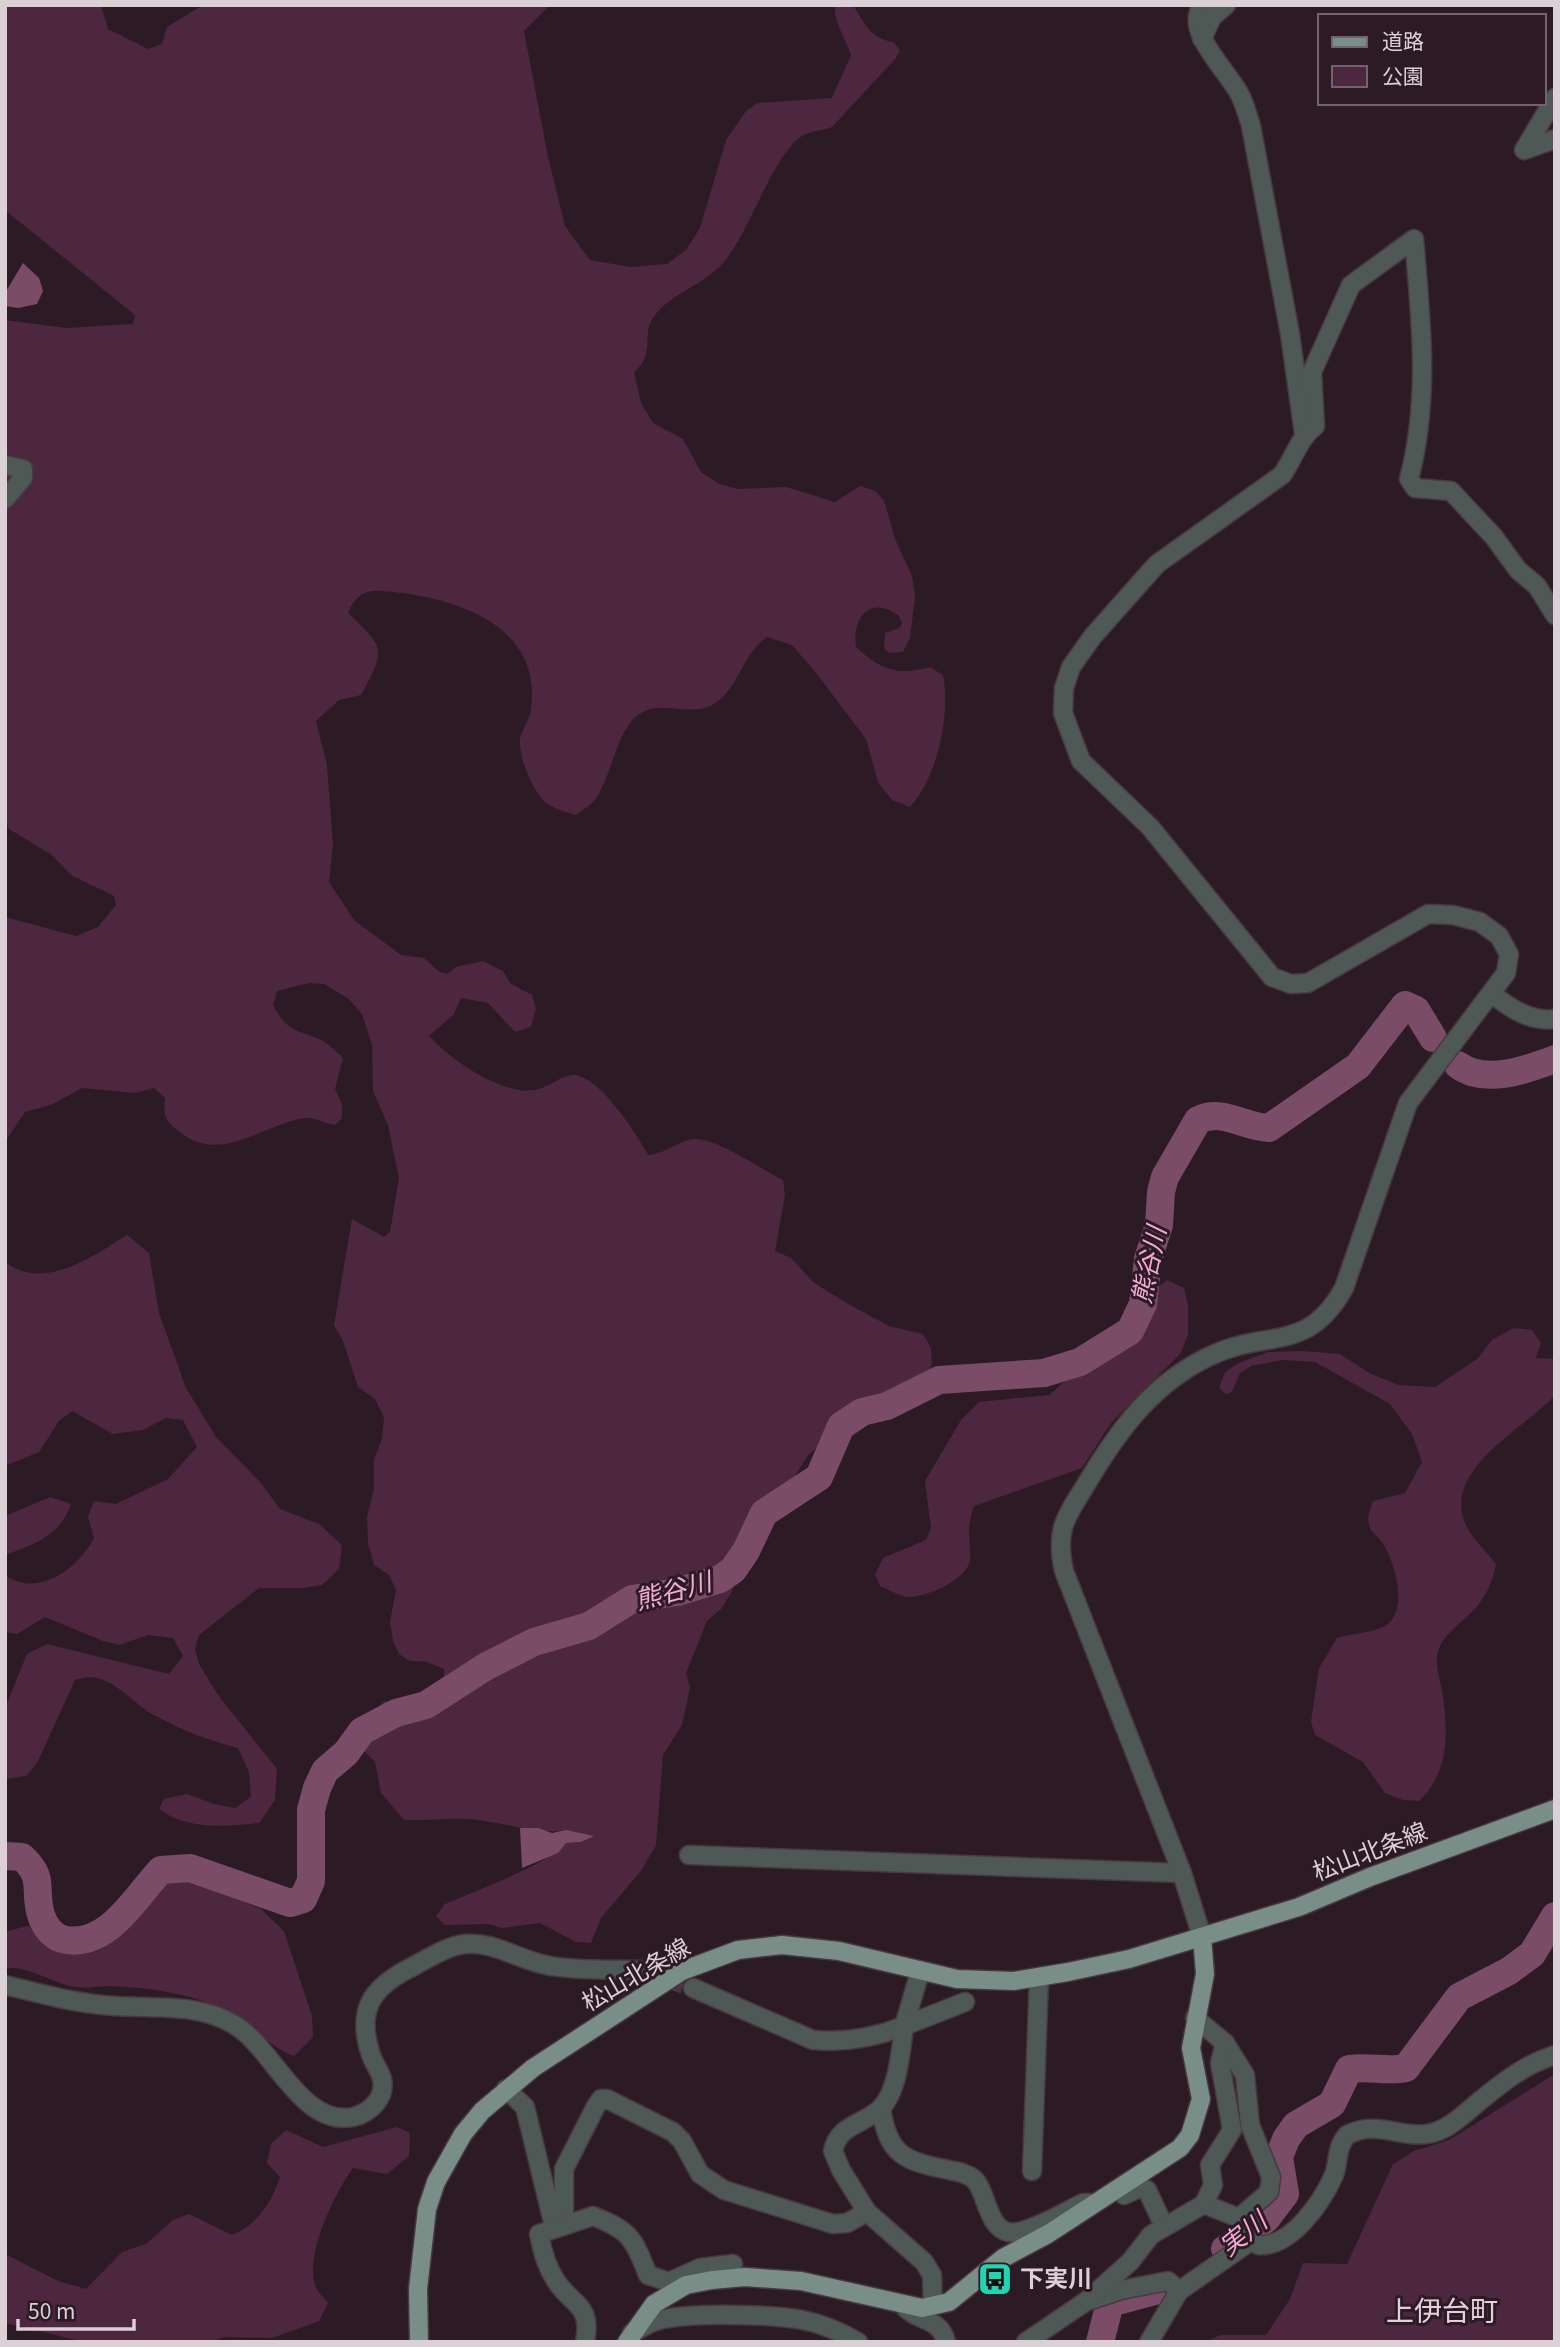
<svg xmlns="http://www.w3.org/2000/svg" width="1560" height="2347" font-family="Georgia,'Noto Sans JP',serif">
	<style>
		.green { fill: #4c273f }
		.water { fill: #7a4c68 }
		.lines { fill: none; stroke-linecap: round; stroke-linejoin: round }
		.river { stroke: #7a4c68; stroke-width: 28 }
		.minor-tunnel { stroke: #463640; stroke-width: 18; stroke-dasharray: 18 9; stroke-linecap: butt }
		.minor-casing { stroke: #483841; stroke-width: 21 }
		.major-casing { stroke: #483841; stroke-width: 21 }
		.minor { stroke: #4e5854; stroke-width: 18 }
		.major { stroke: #798e87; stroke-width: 18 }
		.labels { text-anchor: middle; stroke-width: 6; stroke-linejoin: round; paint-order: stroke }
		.street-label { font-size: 24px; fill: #dcd0d7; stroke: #2c1b25 }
		.poi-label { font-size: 24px; font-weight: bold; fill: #dcd0d7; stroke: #2c1b25; text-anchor: start }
		.water-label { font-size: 26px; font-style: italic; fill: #f3aad6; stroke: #2c1b25 }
		.quarter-label { font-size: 28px; fill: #e6cfdc; stroke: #2c1b25 }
	</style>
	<rect width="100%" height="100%" fill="#2c1b25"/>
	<g class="green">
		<path d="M 5,5 L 101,5 L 108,29 L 148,49 L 162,44 L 167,27 L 203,5 L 550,5 L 524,31 L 548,157 L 565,226 L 590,260 L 630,267 L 667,264 L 686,250 L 700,228 L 726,140 L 746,111 L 758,103 L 832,98 L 851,55 C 846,39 833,21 835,5 L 853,5 C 865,24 870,38 893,42 L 900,50 L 896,58 L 832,127 C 823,131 815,130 806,134 C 775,147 750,233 723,263 C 705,284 672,293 655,315 C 639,336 658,351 634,372 L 641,403 L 653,423 L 683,439 L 701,472 L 719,484 L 738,489 L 786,487 L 835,502 L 860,486 L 875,491 L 884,500 L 895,539 L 912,576 L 915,597 L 910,638 L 903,652 L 889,653 L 884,648 L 885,633 L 900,628 L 902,623 L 899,616 C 871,595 852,616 856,647 C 880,670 898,676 930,667 L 943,675 C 951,714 937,778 910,807 L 892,800 L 878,782 L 866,739 L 817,674 L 792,645 L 767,637 C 741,654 739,692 710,706 C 689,716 662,700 641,713 C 616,727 612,780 593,802 C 588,807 581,811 576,815 C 567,812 554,809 546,803 C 533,791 518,757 520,739 C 522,729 530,719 531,709 C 542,627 460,599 394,592 C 371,589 358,589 348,613 C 384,648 387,647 361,695 L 339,700 L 316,721 L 327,765 L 333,844 L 329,882 L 354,920 L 401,955 L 424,958 L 438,971 L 447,974 L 456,967 L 483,961 L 503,971 L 511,984 L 532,995 L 536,1009 L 531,1027 L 515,1032 L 488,1003 L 461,998 L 454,1014 L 429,1036 C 451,1060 508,1101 542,1088 C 556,1083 567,1070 582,1077 C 606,1087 636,1133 648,1155 C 666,1154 676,1141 694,1139 C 717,1138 761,1169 783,1180 L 785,1195 L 775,1251 L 791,1258 L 814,1283 L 850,1305 L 889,1326 L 923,1334 L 931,1348 L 932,1365 L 921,1384 L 854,1417 L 808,1455 L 792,1481 L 771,1504 L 731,1593 L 722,1608 L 707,1621 L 686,1673 L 690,1687 L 682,1725 L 663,1755 L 656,1845 L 641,1871 L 601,1918 L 591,1943 L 576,1942 L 540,1923 L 502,1928 L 489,1924 L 445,1925 L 436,1916 L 445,1904 C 471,1893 552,1862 566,1843 L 582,1842 L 566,1830 C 537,1836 494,1819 464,1819 C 444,1818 424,1821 404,1820 L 381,1793 L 375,1762 L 353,1740 L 365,1721 L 384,1701 C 413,1707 446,1708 444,1669 L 427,1662 L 410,1661 L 399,1654 L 393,1641 L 390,1622 L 396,1590 L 389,1575 L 374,1565 L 368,1543 L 367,1517 L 374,1489 L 374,1459 L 382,1439 L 384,1417 L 375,1399 L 358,1387 L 343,1341 L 334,1325 L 352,1219 L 384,1237 L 390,1232 L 399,1178 L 388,1125 L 373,1091 L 372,1045 L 362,1014 L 349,999 L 324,984 L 309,983 L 277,991 L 273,1005 C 287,1032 296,1029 321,1040 C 329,1044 337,1052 343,1058 L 335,1089 L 342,1104 L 342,1118 L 335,1125 C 326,1124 312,1116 304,1118 C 262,1125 222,1164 181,1133 C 165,1121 163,1117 165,1098 L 154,1088 L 135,1093 L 82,1088 L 53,1104 L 25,1112 L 5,1142 L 5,917 L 76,936 L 98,927 L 116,905 L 114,896 L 71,875 L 52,855 L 9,829 L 5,819 L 5,320 L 66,328 L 133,324 L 135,315 L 5,210 Z"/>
		<path d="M 127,1235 L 149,1253 L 159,1313 L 186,1388 L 216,1437 L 261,1483 L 280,1509 L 319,1524 L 342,1545 L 339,1569 L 322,1585 L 303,1588 L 259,1588 L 199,1635 L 195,1649 L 199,1664 L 218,1695 L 277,1769 L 275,1800 L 259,1823 C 227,1827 186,1830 159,1809 L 164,1799 L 187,1794 L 214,1804 L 235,1808 L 251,1797 L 249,1772 L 238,1748 C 210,1741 181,1730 156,1716 C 128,1702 109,1667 75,1680 L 37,1763 L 26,1776 L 5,1779 L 5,1708 L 27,1654 L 47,1644 L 169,1674 L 183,1656 L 173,1638 L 148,1635 L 119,1645 L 103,1641 L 45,1617 L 17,1634 L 5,1632 L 5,1575 C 38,1599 79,1568 94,1538 L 88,1517 L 94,1501 L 116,1504 L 168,1479 L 197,1447 L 183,1420 L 166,1418 L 143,1430 L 113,1434 L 72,1411 L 59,1421 L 39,1452 L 5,1466 L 5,1262 C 44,1292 93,1256 127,1235 Z"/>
		<path d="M 1167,1280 L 1184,1288 L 1188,1306 L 1188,1334 L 1181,1353 L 1111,1423 L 1082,1468 L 974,1506 C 965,1534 971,1535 970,1560 C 968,1580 923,1599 906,1597 C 898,1595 888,1589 880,1586 L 875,1574 L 883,1558 L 926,1540 L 931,1528 L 925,1481 L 961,1420 L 979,1402 L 1049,1395 L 1138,1319 L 1153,1292 Z"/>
		<path d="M 1514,1328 L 1532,1330 L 1541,1343 L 1536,1358 L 1555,1359 L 1555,1395 C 1526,1428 1440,1470 1466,1525 C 1472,1539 1487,1552 1496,1564 C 1493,1579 1488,1592 1479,1604 C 1466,1621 1438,1635 1437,1658 C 1436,1668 1440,1680 1442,1690 C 1448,1730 1451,1770 1419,1801 L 1403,1800 L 1385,1793 L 1363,1762 L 1315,1735 L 1311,1722 L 1319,1668 L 1337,1638 C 1349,1634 1375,1632 1385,1626 C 1409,1611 1395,1564 1384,1545 C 1380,1538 1373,1534 1370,1528 C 1366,1518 1370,1510 1373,1501 L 1405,1493 L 1422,1462 L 1412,1434 L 1390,1404 L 1315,1362 L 1282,1360 L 1251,1366 L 1240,1373 L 1232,1392 L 1226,1394 L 1219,1388 L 1225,1372 L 1239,1363 L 1268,1352 L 1304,1351 L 1340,1354 L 1371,1374 L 1399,1385 L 1435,1387 L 1477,1359 L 1493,1339 Z"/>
		<path d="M 50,1497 L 71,1504 C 60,1536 35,1544 5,1555 L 5,1516 Z"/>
		<path d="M 185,1878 L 261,1909 L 284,1931 L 312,2016 L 313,2037 L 294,2056 C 267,2046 252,2024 224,2010 C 188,1992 148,1988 109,1986 C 98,1986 87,1989 77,1987 C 52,1984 29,1965 5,1968 L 5,1932 L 26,1926 L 64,1930 L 89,1928 L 125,1909 L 161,1880 Z"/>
		<path d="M 1555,2074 L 1555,2342 L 1206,2342 L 1220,2335 L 1266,2335 L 1290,2299 L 1303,2263 L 1347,2264 L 1393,2164 L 1414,2151 L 1449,2140 Z"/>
		<path d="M 397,2127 L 410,2133 L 409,2156 L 387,2174 L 353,2168 C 335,2193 305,2253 315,2285 C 317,2291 324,2298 328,2303 L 319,2321 L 272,2338 L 225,2337 L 209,2342 L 85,2342 L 5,2323 L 5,2233 L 7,2255 L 58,2281 L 86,2289 L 122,2252 L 146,2244 L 173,2220 L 189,2214 L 232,2235 C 258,2224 271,2203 280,2177 L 267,2163 L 271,2144 L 286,2130 L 323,2147 Z"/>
	</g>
	<g class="water">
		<path d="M 23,263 L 39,278 L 43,291 L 37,304 L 18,308 L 5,306 L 5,293 Z"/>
		<path d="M 520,1828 L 538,1828 L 552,1833 L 566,1830 L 594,1836 L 581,1842 L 566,1843 L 558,1853 L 522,1868 Z"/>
	</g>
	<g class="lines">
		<g class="river">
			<path d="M 1458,1065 C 1485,1085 1526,1070 1555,1059"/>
			<path d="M 5,1856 L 22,1857 C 46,1879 33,1889 41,1915 C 45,1927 53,1938 66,1940 C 109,1947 136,1896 161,1870 L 190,1868 L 290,1903 L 303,1899 L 311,1881 L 311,1810 L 317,1788 L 325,1771 L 346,1753 L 362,1731 L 396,1713 L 426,1705 L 485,1667 L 534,1642 L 589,1626 L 632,1599 L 677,1592 L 720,1579 L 733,1570 L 746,1551 L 764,1513 L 819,1477 L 841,1426 L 862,1412 L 887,1406 L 939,1380 L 1044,1373 L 1080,1362 L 1130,1331 L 1143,1304 L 1148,1259 L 1159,1225 L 1161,1192 L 1165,1177 L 1198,1120 C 1223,1108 1243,1127 1269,1128 L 1358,1066 L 1405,1005 L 1416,1010 L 1433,1038"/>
			<path d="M 1225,2249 L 1266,2219 L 1285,2194 L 1279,2157 L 1286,2139 L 1296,2125 L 1332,2104 L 1349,2069 C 1369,2066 1387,2072 1406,2068 L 1459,1997 L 1509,1971 L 1532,1954 L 1555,1916"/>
			<path d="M 1100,2342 L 1110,2303 L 1162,2289"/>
		</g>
		<path class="minor-tunnel" d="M 641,1970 L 693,1988"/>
		<g class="minor-casing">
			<g id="minor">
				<path d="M 1203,5 C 1182,30 1229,72 1240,95 C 1245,105 1248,116 1251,126 L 1290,334 L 1304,434"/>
				<path d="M 1202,39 L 1212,17 L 1226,5"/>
				<path d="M 1555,98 L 1524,150 L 1555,139"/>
				<path d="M 5,465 L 23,469 L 23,478 L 5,499"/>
				<path d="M 1492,994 C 1510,1008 1530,1022 1555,1019"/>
				<path d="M 689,1855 L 1182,1873"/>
				<path d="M 1202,1937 L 1182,1873 L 1064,1571 C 1054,1526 1068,1515 1090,1478 C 1120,1428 1154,1383 1208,1357 C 1266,1328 1307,1355 1344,1288 L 1408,1103 L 1506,973 L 1509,954 L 1499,936 L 1480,922 L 1453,915 L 1428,914 L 1308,983 L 1291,984 L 1272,977 L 1150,827 L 1081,761 L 1063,713 L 1064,688 L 1071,667 L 1093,636 L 1157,564 L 1282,475 C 1294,458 1299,438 1315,426 L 1312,372 L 1351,285 L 1414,239 C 1421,319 1430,400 1409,479 L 1415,488 L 1451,491 L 1494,537 L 1518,570 L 1537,586 L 1555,615"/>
				<path d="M 5,1985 C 38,1993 70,2002 103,2005 C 147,2010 193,2001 233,2024 C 273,2046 300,2127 353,2117 C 370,2113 386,2098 382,2079 C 380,2071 374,2064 371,2055 C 356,2011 371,1987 412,1967 C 427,1959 447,1946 465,1944 C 495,1941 522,1962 551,1966 C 580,1971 612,1969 641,1970"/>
				<path d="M 693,1988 L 813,2040 C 846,2043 874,2038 904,2026 L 920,1972"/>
				<path d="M 1225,2043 L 1245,2075 L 1250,2125 L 1271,2177 L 1269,2192 L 1239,2218"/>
				<path d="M 506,2089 L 525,2107 L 554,2226"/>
				<path d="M 881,2108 C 888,2156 905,2161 949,2170 C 958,2172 967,2173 974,2179 C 987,2192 987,2227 1008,2232 C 1026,2236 1066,2211 1083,2203 L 1090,2203"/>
				<path d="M 1032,2171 L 1039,1977"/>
				<path d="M 1121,2187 L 1124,2195 L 1142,2187 L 1147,2190 L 1164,2226"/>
				<path d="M 1204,2204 L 1239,2218 L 1251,2241 L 1258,2245 C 1291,2248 1322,2202 1334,2175 C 1339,2160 1336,2148 1347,2135 C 1379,2119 1401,2140 1432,2133 C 1451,2128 1466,2112 1481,2100 C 1504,2081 1526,2064 1555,2055"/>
				<path d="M 564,2225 L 564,2169 L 596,2106 L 601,2099 L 607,2099 L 673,2132 L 682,2141 L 700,2174 L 724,2190 L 833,2224 L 847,2223 L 867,2212"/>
				<path d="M 1179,2291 L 1251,2241"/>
				<path d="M 1091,2300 L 1121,2290 L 1168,2281 L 1179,2291 L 1149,2342"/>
				<path d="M 902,2304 C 916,2323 940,2316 946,2342"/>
				<path d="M 933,2306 L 932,2275 L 924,2262 L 867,2212 L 841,2170 L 833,2151 C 838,2125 862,2125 880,2109 C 898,2092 901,2050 904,2026 L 965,2002"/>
				<path d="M 632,2333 C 640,2329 648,2323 656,2321 C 686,2312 772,2314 803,2320 C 822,2324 841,2332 858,2342"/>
				<path d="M 585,2342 C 592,2303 573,2307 556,2281 C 546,2266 542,2251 539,2234 L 593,2216 C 631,2231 633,2238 648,2275 L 669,2282 L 700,2268 L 733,2264"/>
				<path d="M 1026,2342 L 1085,2302 L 1130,2262 L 1151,2235 L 1204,2204 L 1213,2185 L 1210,2165 L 1232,2130 L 1220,2063 L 1225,2043 L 1195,2018"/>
			</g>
		</g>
		<g class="major-casing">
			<g id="major">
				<path d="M 419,2342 L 418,2289 L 427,2209 L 436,2182 L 463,2134 L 482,2111 L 533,2068 L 682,1971 L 738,1950 L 782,1945 L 839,1951 L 957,1979 L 1014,1981 L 1068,1972 L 1129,1959 L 1299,1907 L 1370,1877 L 1555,1809"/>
				<path d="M 627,2342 L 654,2304 L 686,2285 L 712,2280 L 745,2277 L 801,2281 L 922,2308 L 949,2302 L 1003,2258 L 1048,2234 L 1180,2148 L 1190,2135 L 1201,2099 L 1191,2048 L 1205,1974 L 1202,1937"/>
			</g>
		</g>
		<use href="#minor" class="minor"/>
		<use href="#major" class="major"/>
	</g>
	<defs>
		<g id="bus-square" transform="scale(1.75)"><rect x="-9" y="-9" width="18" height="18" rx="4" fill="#21d5b0" stroke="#2c1b25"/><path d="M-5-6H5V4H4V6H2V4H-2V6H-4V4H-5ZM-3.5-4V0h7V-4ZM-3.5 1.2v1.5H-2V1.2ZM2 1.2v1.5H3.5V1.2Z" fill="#111"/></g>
	</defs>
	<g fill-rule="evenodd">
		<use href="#bus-square" x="995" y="2279"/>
	</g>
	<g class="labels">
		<g class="street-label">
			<text transform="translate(1370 1852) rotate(-21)" y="8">松山北条線</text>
			<text transform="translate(636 1975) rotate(-30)" y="8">松山北条線</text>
		</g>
		<g class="poi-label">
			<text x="1020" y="2287">下実川</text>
		</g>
		<g class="water-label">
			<text transform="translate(1149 1265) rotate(-78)" y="9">熊谷川</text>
			<text transform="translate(673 1591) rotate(-15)" y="9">熊谷川</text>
			<text transform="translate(1243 2234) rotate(-39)" y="9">実川</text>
		</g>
		<g class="quarter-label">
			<text x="1442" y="2321">上伊台町</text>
		</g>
	</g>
	<rect width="1560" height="2347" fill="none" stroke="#dcd0d7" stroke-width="14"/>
	<rect x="1318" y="14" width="228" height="91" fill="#2c1b25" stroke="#72636c" stroke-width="2"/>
	<rect x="1332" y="37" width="35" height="10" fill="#798e87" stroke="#72636c" stroke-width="2"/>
	<text x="1382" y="49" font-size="21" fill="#dcd0d7">道路</text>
	<rect x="1332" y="66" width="35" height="21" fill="#4c273f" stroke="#72636c" stroke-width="2"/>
	<text x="1382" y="84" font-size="21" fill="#dcd0d7">公園</text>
	<path d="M18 2319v10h116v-10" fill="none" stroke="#dcd0d7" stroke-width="3.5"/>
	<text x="28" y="2319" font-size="21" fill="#dcd0d7" stroke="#2c1b25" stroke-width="5" paint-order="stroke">50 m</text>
</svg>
